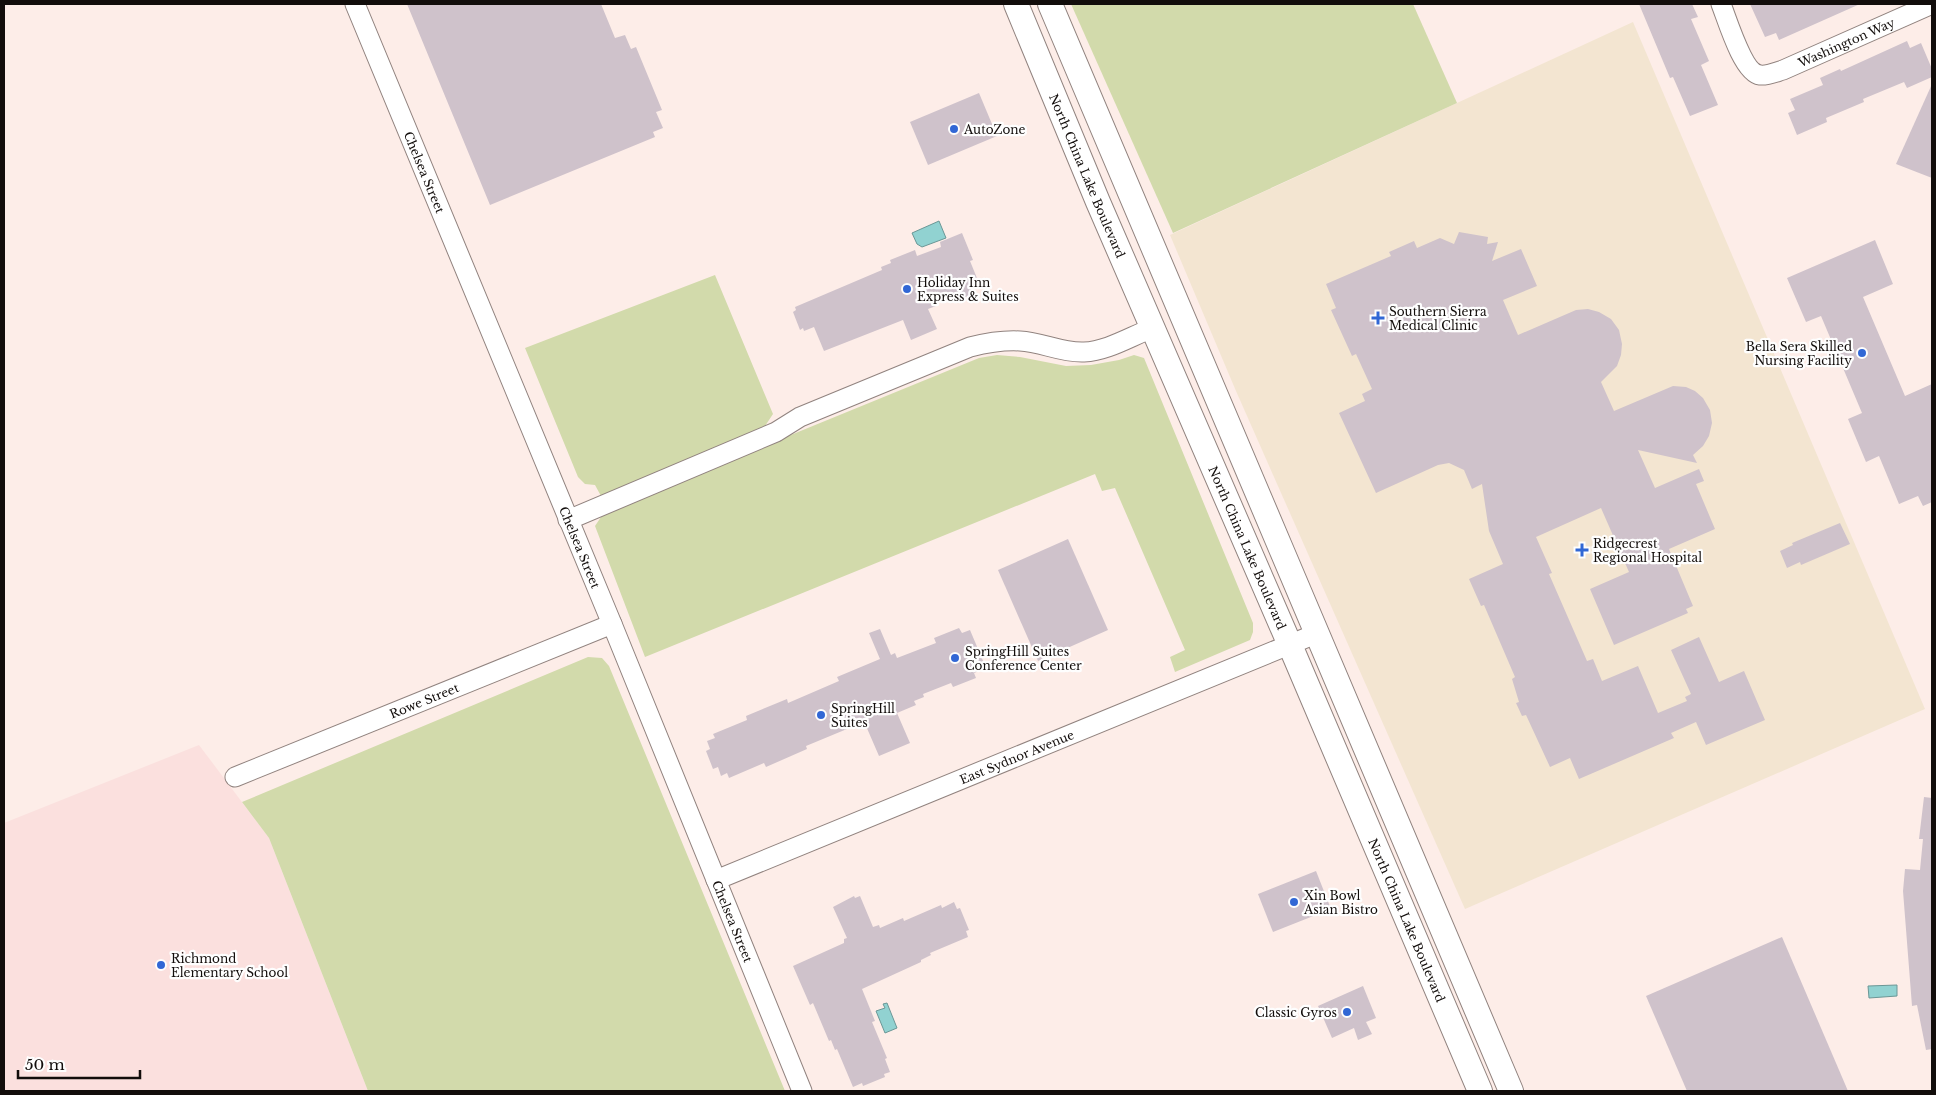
<svg xmlns="http://www.w3.org/2000/svg" width="1936" height="1095" viewBox="0 0 1936 1095" font-family="'Libre Baskerville',serif">
<rect width="100%" height="100%" fill="#fdede8"/>
<path fill="#fbe0de" d="M199,745L269,838L368,1091H4V823Z"/>
<path fill="#f3e5d1" d="M1633,22L1925,709L1465,909L1236,391L1170,235Z"/>
<g fill="#d2daab">
<path d="M1071,4H1413L1457,103L1173,233Z"/>
<path d="M715,275L773,414L759,435L601,496L595,485L585,484L578,477L525,348Z"/>
<path d="M997,355L1020,357L1066,366L1091,365L1119,360L1134,355L1144,358L1253,623V632L1250,640L1175,672L1170,657L1185,650L1115,488L1102,491L1095,474L645,657L595,526L605,511L979,358Z"/>
<path d="M588,657L602,658L609,666L785,1091H368L269,838L242,802Z"/>
</g>
<g fill="#91d2d1" stroke="#6b9796">
<path d="M939,221L946,238L922,247L917,244L912,233Z"/>
<path d="M1897,985V996L1869,998L1868,986Z"/>
<path d="M887,1003L897,1028L885,1033L876,1011L885,1008L883,1004Z"/>
</g>
<g fill="#cfc2cb">
<path d="M407,4H601L615,38L625,35L631,49L636,47L662,110L656,112L663,128L653,132L655,137L490,205Z"/>
<path d="M1639,4H1692L1698,17L1691,19L1709,61L1701,65L1718,105L1690,116L1673,77L1670,78Z"/>
<path d="M1750,4H1860L1779,40L1776,33L1765,37Z"/>
<path d="M1907,41L1910,48L1921,43L1932,69V77L1907,88L1904,82L1863,99L1864,102L1826,118L1827,122L1797,135L1788,113L1795,110L1790,99L1823,85L1820,78L1840,69L1841,71Z"/>
<path d="M1932,84V178L1896,164Z"/>
<path d="M979,93L997,136L928,165L910,122Z"/>
<path d="M1459,232L1488,237L1487,244L1498,242L1492,261L1521,249L1537,286L1503,300L1518,335L1576,310L1588,309L1599,312L1611,319L1619,330L1622,344L1621,355L1617,366L1601,382L1614,411L1673,386L1686,387L1695,391L1703,398L1710,410L1712,423L1709,436L1703,446L1693,455L1697,463L1638,450L1655,488L1699,469L1704,481L1696,484L1715,529L1669,549L1693,606L1686,609L1688,613L1614,645L1590,589L1629,572L1601,508L1536,537L1552,573L1549,574L1587,661L1593,659L1602,681L1638,666L1658,713L1687,701L1685,697L1691,694L1671,650L1699,637L1719,682L1744,671L1765,720L1706,745L1696,722L1671,733L1674,738L1579,779L1570,758L1550,767L1526,715L1522,716L1516,703L1519,702L1512,679L1515,677L1484,605L1481,606L1469,579L1503,564L1489,531L1482,484L1472,489L1464,470L1449,463L1438,465L1376,493L1339,413L1365,401L1362,394L1372,389L1356,354L1352,356L1331,310L1336,308L1326,284L1391,256L1389,252L1414,241L1417,248L1440,238L1454,244Z"/>
<path d="M962,233L973,260L970,261L979,283L973,286L976,293L963,298L961,293L935,304L936,306L928,309L937,329L911,340L903,320L824,351L814,327L804,331L803,328L800,330L793,312L796,310L795,307L882,270L881,267L891,263L890,260L915,250L917,256L941,247L940,242Z"/>
<path d="M1875,240L1893,284L1863,297L1905,396L1932,384V502L1923,506L1918,496L1899,504L1879,456L1866,462L1848,419L1862,413L1821,316L1806,322L1787,278Z"/>
<path d="M1840,523L1850,544L1801,565L1800,562L1787,568L1780,551L1793,545L1792,543Z"/>
<path d="M1068,539L1108,630L1038,661L998,570Z"/>
<path d="M959,628L962,633L970,630L986,668L974,673L976,678L953,687L951,683L923,694L924,697L914,701L916,705L897,713L910,743L879,756L866,726L860,728L859,724L806,746L807,749L766,767L764,763L729,778L727,773L721,776L718,767L713,769L706,751L710,749L707,741L715,738L713,734L747,720L746,716L787,699L788,703L839,681L837,677L880,659L869,633L880,629L891,655L895,653L897,658L936,643L934,638Z"/>
<path d="M1924,797L1932,798V1049L1926,1050L1917,1005L1912,1006L1903,891L1905,869L1920,870L1923,839H1919Z"/>
<path d="M1316,871L1331,909L1273,932L1258,894Z"/>
<path d="M854,896L855,898L860,896L873,927L879,925L880,928L903,918L904,921L941,905L942,908L954,902L957,909L960,908L969,930L966,931L968,937L930,953L931,955L921,960V962L862,989L875,1021L872,1022L887,1058L885,1059L890,1072L884,1074L885,1077L863,1086L862,1083L853,1087L837,1049L835,1050L831,1040L829,1041L813,1003L810,1005L793,966L844,943V939L847,938L833,907Z"/>
<path d="M1782,937L1848,1091H1687L1646,996Z"/>
<path d="M1363,986L1376,1018L1366,1022L1372,1034L1358,1040L1354,1028L1332,1038L1318,1006Z"/>
</g>
<g fill="none" stroke-linecap="round" stroke-linejoin="round">
<defs>
<g id="minor">
<path id="s1" d="M355,4L612,624L802,1091"/>
<path id="s2" d="M1721,4C1727,19 1743,73 1760,75C1767,76 1776,72 1783,70L1932,4"/>
<path d="M568,520L776,432L800,417L970,347C986,343 1003,340 1020,341C1042,342 1061,353 1084,352C1108,351 1131,336 1153,328"/>
<path id="s3" d="M235,777L612,624"/>
<path id="s4" d="M716,880L1318,633"/>
</g>
<g id="major">
<path id="s5" d="M1016,4L1098,202L1290,645L1480,1091"/>
<path d="M1050,4C1205,366 1356,729 1511,1091"/>
</g>
</defs>
<use href="#minor" stroke="#91837f" stroke-width="21"/>
<use href="#major" stroke="#91837f" stroke-width="26"/>
<use href="#minor" stroke="#fff" stroke-width="19"/>
<use href="#major" stroke="#fff" stroke-width="24"/>
</g>
<g fill="#3167d5" stroke="#fefefe" stroke-width="2">
<circle cx="954" cy="129" r="5"/>
<circle cx="907" cy="289" r="5"/>
<path d="M1375.5 310.5h5v5h5v5h-5v5h-5v-5h-5v-5h5z"/>
<circle cx="1862" cy="353" r="5"/>
<path d="M1579.5 542.5h5v5h5v5h-5v5h-5v-5h-5v-5h5z"/>
<circle cx="955" cy="658" r="5"/>
<circle cx="821" cy="715" r="5"/>
<circle cx="1294" cy="902" r="5"/>
<circle cx="161" cy="965" r="5"/>
<circle cx="1347" cy="1012" r="5"/>
</g>
<g text-anchor="middle" dominant-baseline="central" stroke-width="4.5" stroke-linejoin="round" paint-order="stroke">
<g font-size="12" fill="#120d0b" stroke="#fefefe">
<text stroke="none"><textPath href="#s2" startOffset="176">Washington Way</textPath></text>
<text stroke="none"><textPath href="#s1" startOffset="182">Chelsea Street</textPath></text>
<text stroke="none"><textPath href="#s5" startOffset="186">North China Lake Boulevard</textPath></text>
<text stroke="none"><textPath href="#s1" startOffset="588">Chelsea Street</textPath></text>
<text stroke="none"><textPath href="#s5" startOffset="591">North China Lake Boulevard</textPath></text>
<text stroke="none"><textPath href="#s3" startOffset="204">Rowe Street</textPath></text>
<text stroke="none"><textPath href="#s4" startOffset="325">East Sydnor Avenue</textPath></text>
<text stroke="none"><textPath href="#s5" startOffset="996">North China Lake Boulevard</textPath></text>
<text stroke="none"><textPath href="#s1" startOffset="992">Chelsea Street</textPath></text>
</g>
<g font-size="12" fill="#120d0b" stroke="#fefefe" text-anchor="start">
<text x="964" y="129">AutoZone</text>
<text x="917" y="282">Holiday Inn<tspan x="917" dy="14">Express &amp; Suites</tspan></text>
<text x="1389" y="311">Southern Sierra<tspan x="1389" dy="14">Medical Clinic</tspan></text>
<text x="1852" y="346" text-anchor="end">Bella Sera Skilled<tspan x="1852" dy="14">Nursing Facility</tspan></text>
<text x="1593" y="543">Ridgecrest<tspan x="1593" dy="14">Regional Hospital</tspan></text>
<text x="965" y="651">SpringHill Suites<tspan x="965" dy="14">Conference Center</tspan></text>
<text x="831" y="708">SpringHill<tspan x="831" dy="14">Suites</tspan></text>
<text x="1304" y="895">Xin Bowl<tspan x="1304" dy="14">Asian Bistro</tspan></text>
<text x="171" y="958">Richmond<tspan x="171" dy="14">Elementary School</tspan></text>
<text x="1337" y="1012" text-anchor="end">Classic Gyros</text>
</g>
</g>
<rect width="1936" height="1095" fill="none" stroke="#120d0b" stroke-width="10"/>
<path d="M18 1070v8h122v-8" fill="none" stroke="#120d0b" stroke-width="2.5"/>
<text x="25" y="1070" font-size="15" fill="#120d0b" stroke="#fefefe" stroke-width="4" paint-order="stroke">50 m</text>
</svg>
